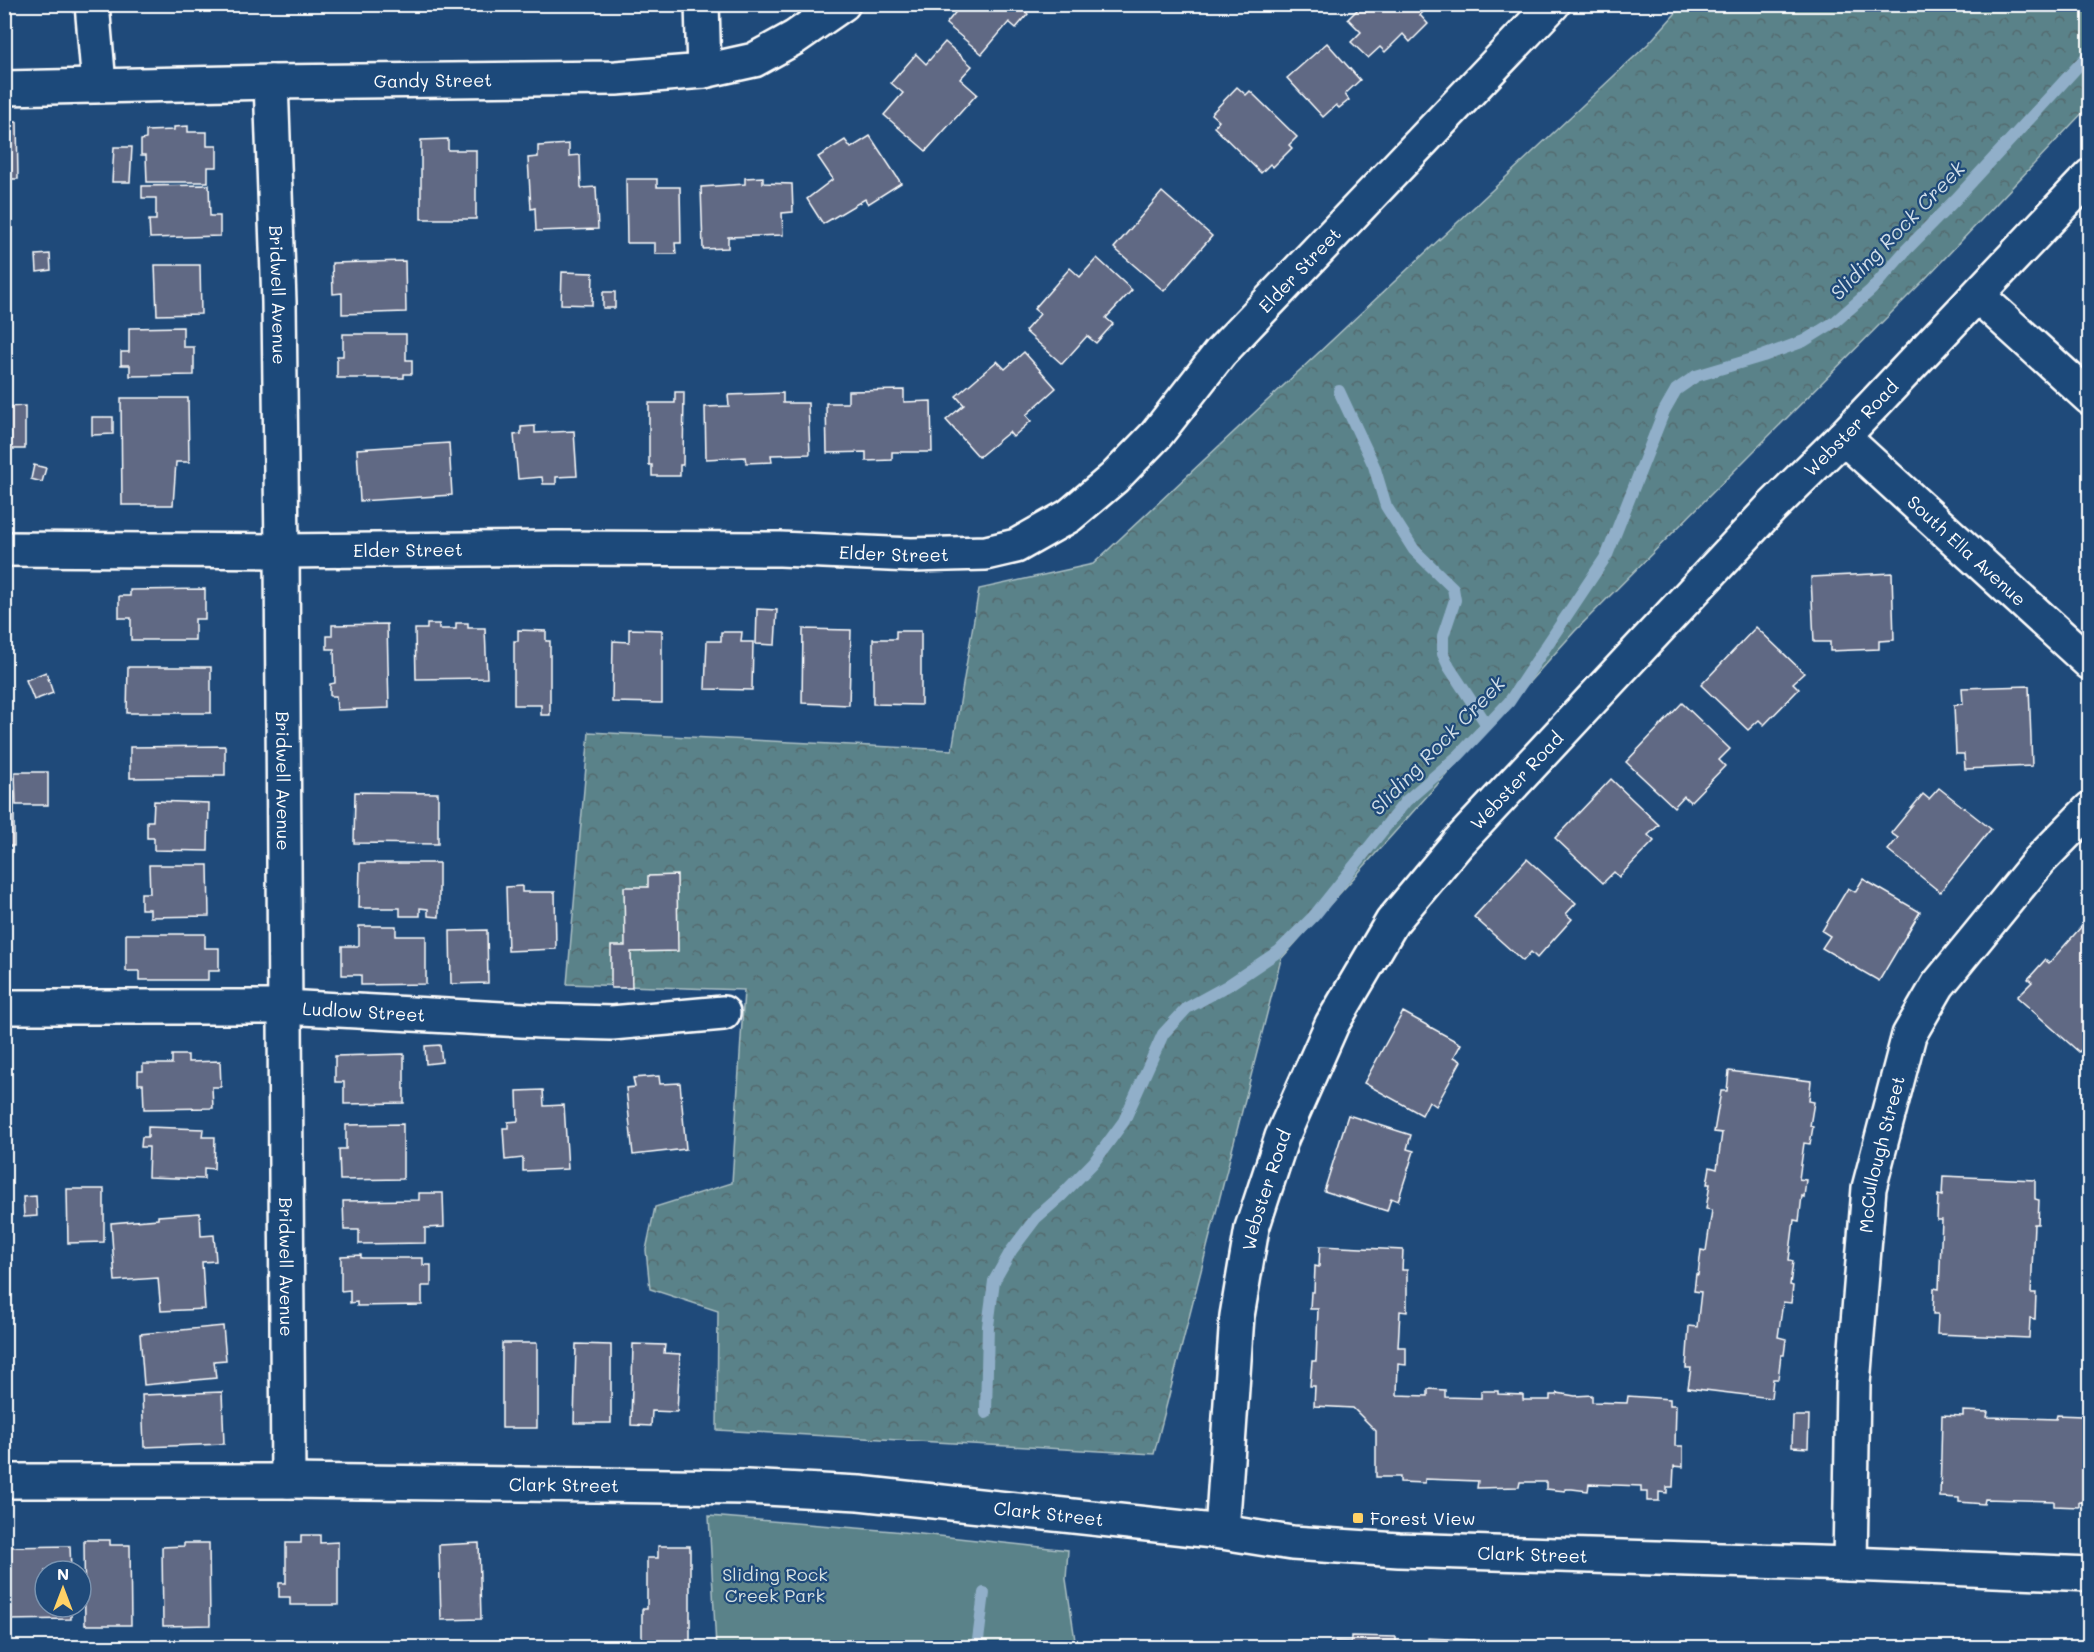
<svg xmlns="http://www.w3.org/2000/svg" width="2094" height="1652" viewBox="0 0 2094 1652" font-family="Mali,sans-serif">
<defs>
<pattern id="forest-crowns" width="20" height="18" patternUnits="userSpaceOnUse" patternTransform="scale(1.5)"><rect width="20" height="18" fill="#5a8289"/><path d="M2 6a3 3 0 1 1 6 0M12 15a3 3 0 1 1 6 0" fill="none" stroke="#546a6e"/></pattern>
</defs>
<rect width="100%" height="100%" fill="#1f4a7a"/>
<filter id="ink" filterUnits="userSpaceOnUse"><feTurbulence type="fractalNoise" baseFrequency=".0167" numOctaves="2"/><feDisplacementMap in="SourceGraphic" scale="12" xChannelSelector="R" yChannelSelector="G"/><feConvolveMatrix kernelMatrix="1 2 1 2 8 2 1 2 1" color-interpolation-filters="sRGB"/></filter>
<g filter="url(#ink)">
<path fill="url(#forest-crowns)" stroke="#acc0c4" stroke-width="1.5" d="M1683,5H2089V106L1925,279L1575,631L1281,959L1154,1454L717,1430L718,1311L650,1289L646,1250L655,1207L732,1183L744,990L567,984L589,732L952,750L979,589L1093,564L1648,44Z"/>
<path fill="#5a8289" stroke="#acc0c4" stroke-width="1.5" d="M709,1516L893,1531L1068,1550L1066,1579L1076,1647H716Z"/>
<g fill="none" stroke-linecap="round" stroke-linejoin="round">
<g stroke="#91afc9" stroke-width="12">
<path d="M1339,391L1374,466L1386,506L1414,550L1453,588L1455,600L1443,636V654L1449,667L1487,725"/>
<path d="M986,1413L988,1326L994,1281L1011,1251L1036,1218L1061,1196L1094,1162L1124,1121L1163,1034L1187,1008L1227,986L1279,951L1314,916L1406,801L1459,755L1509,702L1607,555L1664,411L1676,390L1696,376L1763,356L1804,341L1836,321L1871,290L1906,250L1956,199L2090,53"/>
<path d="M977,1648L984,1593"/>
</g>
</g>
<g fill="#616984" stroke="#fff" stroke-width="1.5">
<path d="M953,4H1016L1028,14L1016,28L1009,22L982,54L946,24L958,9Z"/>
<path d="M1363,4H1431L1420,15L1428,24L1410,42L1403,34L1385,52L1380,47L1368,58L1351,42L1361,32L1348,19Z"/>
<path d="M945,42L972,66L960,79L977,94L926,151L884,115L903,93L891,83L916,54L926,64Z"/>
<path d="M1327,43L1360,80L1345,94L1349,100L1339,108L1336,105L1323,117L1287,78Z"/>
<path d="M1237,87L1246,95L1250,91L1297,137L1289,145L1292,148L1273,167L1270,164L1261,173L1214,127L1219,121L1211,114Z"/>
<path d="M4,122H17L18,179H4Z"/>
<path d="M188,126V132H207V146H217V167H208V182H147L146,155H141V140L146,139V131L174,130V127Z"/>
<path d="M870,136L901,183L868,204L865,199L823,224L807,199L833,179L818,157L845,140L851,148Z"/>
<path d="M448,139V150H476V219H421V140Z"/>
<path d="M569,144V156L580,155L581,188L596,187L598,229L536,231L535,208L531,209L528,158L538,157V146Z"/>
<path d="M114,147H132L130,182H112Z"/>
<path d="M763,177V183L792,184L793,212L782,213L783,235L728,237V248L703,249L701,187L745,184V178Z"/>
<path d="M626,179H657V187H680L681,243H675L676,254H655V243H627Z"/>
<path d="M209,185L210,216H220V236L150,238L149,220H156V198H142V186Z"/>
<path d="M1162,192L1212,236L1164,291L1114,248Z"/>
<path d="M50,254L51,270L37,272L36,255Z"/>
<path d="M1097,258L1132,290L1106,318L1113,324L1096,343L1087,336L1062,364L1025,331L1040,314L1034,309L1070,268L1080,277Z"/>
<path d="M405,261L406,312L342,314V293L333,294L332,263Z"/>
<path d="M155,265H200L201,314L157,315Z"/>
<path d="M562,272L593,273L592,305L561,304Z"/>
<rect x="603" y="292" width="12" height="16"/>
<path d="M183,327V347H194V375L130,376V365H121V352H129V328Z"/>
<path d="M343,334H406V360H412V374H404V378H337V356H343Z"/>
<path d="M1024,352L1056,388L1026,415L1031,421L1013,437L1009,432L979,457L946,420L964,405L956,396L997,361L1005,369Z"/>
<path d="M904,390V402L931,401L932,452H892V460L866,461V452L827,453L826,403H848V391Z"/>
<path d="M675,392H684L683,465H680V476H652V465H649V403H675Z"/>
<path d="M783,393V403H808L810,454L771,455L772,462L746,463L745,457L706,459L705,407L729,406L728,395Z"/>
<path d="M121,398H188L189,462H176L173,505H122Z"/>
<path d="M25,406V449H4V407Z"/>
<path d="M92,417H113V434L92,435Z"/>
<path d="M535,426V433L574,431L577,476L556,477V484H543L542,477L518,479L514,435L521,434V427Z"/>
<path d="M449,443L452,495L360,501L357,449Z"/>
<path d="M34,465L46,468L42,482L31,479Z"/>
<path d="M1892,573L1894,640L1879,641V649L1830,651V642H1814L1811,577Z"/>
<path d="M205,589V619H195V640H131V618H119V596H130V590Z"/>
<path d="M757,609L777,610L775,645L756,644Z"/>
<path d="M456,623H468V628H485L487,678L416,679L415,629H427V624H439V629H456Z"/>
<path d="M387,624L389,708L337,710L336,696H330V684L335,683L334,649H327V636H332V625Z"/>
<path d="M1756,627L1804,673L1793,683L1799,689L1764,725L1759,720L1748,730L1701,685Z"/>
<path d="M629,629L662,630V703L612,702L613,641L629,642Z"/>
<path d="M803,629L851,630L849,705L802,703Z"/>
<path d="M518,630L546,631V641H550V715H541V705H514V641H518Z"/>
<path d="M896,631H921V705L873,704V639H896Z"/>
<path d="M721,632H742L741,642H753L752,690L705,689L707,641H721Z"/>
<path d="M128,667H211V713H127Z"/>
<path d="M46,672L53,693L34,700L26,680Z"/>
<path d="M2029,686L2032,766L1965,769L1964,754H1956L1954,705L1963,704L1962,688Z"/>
<path d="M1682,703L1730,749L1719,760L1725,766L1690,802L1684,796L1674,807L1626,762Z"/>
<path d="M225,746V775H214V777L130,778V747Z"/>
<path d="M15,772H48V805H16Z"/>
<path d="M1611,779L1659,825L1648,835L1654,841L1619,877L1614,872L1603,883L1555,838Z"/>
<path d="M1939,788L1991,829L1940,892L1888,850L1898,838L1891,833L1923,794L1929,799Z"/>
<rect x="4" y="791" width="10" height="55"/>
<path d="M355,792L438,793V844L354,843Z"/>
<path d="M154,801L209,803L208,851L154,850V838H147V821H153Z"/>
<path d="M1527,859L1576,903L1566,914L1572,919L1537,958L1531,952L1523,961L1474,917Z"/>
<path d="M360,863H439V917L428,916V909L420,908V916H400V908H359Z"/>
<path d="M149,865H208L209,916L150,917V909H141V893H150Z"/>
<path d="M677,875L678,951L631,952L632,988H611V946H625L624,887H648V876Z"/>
<path d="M1863,879L1920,912L1879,981L1822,948L1830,936L1822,931L1848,888L1855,892Z"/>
<path d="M522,886V892H555L556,949L508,951L506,887Z"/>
<path d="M2090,917V1040L2079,1052L2017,997L2032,982L2028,979L2045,960L2049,963Z"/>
<path d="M359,926H396V936H426V984L361,985V975H342V946H359Z"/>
<path d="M487,930L488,983L451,984L450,931Z"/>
<path d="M126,934H205V948H219V971H208V980H139V971H126Z"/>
<path d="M1403,1012L1461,1044L1454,1057L1461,1061L1436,1106L1429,1101L1422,1115L1364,1083Z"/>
<path d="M440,1045L442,1062L426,1064L425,1046Z"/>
<path d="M404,1054V1103L344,1104V1082H335V1056Z"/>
<path d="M172,1055H188V1062L220,1061L221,1087H212L213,1108L144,1109L143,1084H138V1071H143V1064H172Z"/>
<path d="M1729,1071L1811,1081L1809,1101L1814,1102L1810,1126L1813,1127L1810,1144L1804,1143L1799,1179L1806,1180L1804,1197L1802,1196L1799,1221L1794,1220L1789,1260L1793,1261L1790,1285L1793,1286L1791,1303L1783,1302L1778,1337L1786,1339L1784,1355H1781L1778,1379H1773L1771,1398L1688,1388L1691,1368H1686L1689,1326L1697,1327L1701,1292L1694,1291L1696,1274L1698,1275L1701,1250L1706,1251L1712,1210L1706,1209L1710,1184H1707L1710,1167L1717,1169L1722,1133L1714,1132L1721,1091H1727Z"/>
<path d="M659,1076L660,1084L680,1083L686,1149L633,1155L626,1088L635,1087L633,1078Z"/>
<path d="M543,1090L544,1106L564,1105L568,1169L523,1171V1158L505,1160L503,1128H508V1122L518,1121L517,1091Z"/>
<path d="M1348,1115L1411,1135L1407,1149L1414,1151L1398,1201L1391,1198L1387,1211L1324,1191Z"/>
<path d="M403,1124V1179L340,1180L339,1149H346V1125Z"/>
<path d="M148,1127L203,1129L202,1137H215L214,1169L204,1168V1179L148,1177L149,1147H141L142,1137H148Z"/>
<path d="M1943,1176L2035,1180V1199L2039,1200L2038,1224H2034L2031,1293H2036L2035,1319L2030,1318L2029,1338L1937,1334L1938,1314H1933L1934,1288L1939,1289L1942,1220H1937L1938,1195L1942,1196Z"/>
<path d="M67,1189H104V1242L68,1243Z"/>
<path d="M419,1193H443L444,1227L425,1228V1243L359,1244V1230H344L343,1201L419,1200Z"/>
<path d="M36,1196L37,1216L24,1217L23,1197Z"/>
<path d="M200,1213L201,1236L214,1235L216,1261L202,1262L205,1309L161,1311L158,1278L115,1281L111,1223L158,1219V1216Z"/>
<path d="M1320,1246L1403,1250L1402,1270H1407V1312L1400,1311L1398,1347H1406V1365L1398,1364L1397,1395L1428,1396V1389L1445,1390V1397L1481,1398V1391H1498V1394L1523,1395V1400H1550V1395H1557V1393L1575,1396L1592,1395V1402L1627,1403L1628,1396L1670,1399V1405H1676L1675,1446H1683V1467L1674,1466L1673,1487H1667V1493L1659,1492V1501H1647V1492H1641V1486L1589,1484L1588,1491L1572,1489H1565V1491L1546,1489V1482H1520L1519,1487L1477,1488L1478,1481L1425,1479V1483L1400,1482V1477H1376V1431L1353,1408L1314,1406L1315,1386H1310L1312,1361H1316L1318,1309H1310L1311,1292H1314L1315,1266L1319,1267Z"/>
<path d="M361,1255V1258H423V1265H431V1286H422V1305L357,1306V1302L350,1303V1290L341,1291V1256Z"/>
<path d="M223,1326L226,1360L214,1361L216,1378L144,1385L140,1334Z"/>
<rect x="502" y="1343" width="35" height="85"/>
<path d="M576,1344L611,1345V1423H574Z"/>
<path d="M633,1344L665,1345L664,1353L680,1354L677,1412L652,1411L651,1426L631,1425Z"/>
<path d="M222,1392L224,1444L144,1447L142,1395Z"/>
<path d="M1963,1411L1988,1412L1987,1417L2056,1419L2057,1415L2082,1416V1420L2090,1421V1503L2079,1502V1507L2054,1506V1501L1985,1499L1984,1504L1959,1502V1498L1940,1497L1942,1415L1963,1416Z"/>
<path d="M1793,1416H1809L1808,1448L1792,1447Z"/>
<path d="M301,1535H320V1543L338,1542V1605H290V1597H279V1583H286V1543H301Z"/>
<path d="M84,1540H110V1545H130L131,1625H85Z"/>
<path d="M184,1543H209L210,1625L163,1626L162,1547L184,1546Z"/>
<path d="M479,1543L481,1619L441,1620L439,1545Z"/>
<path d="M70,1546L71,1571H45V1607H71V1619L8,1620L7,1547Z"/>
<path d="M658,1546H690V1648H642V1609H647V1558H658Z"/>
<path d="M1351,1636L1396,1637V1642H1406V1646L1428,1644V1638L1474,1640L1473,1646L1492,1648H1330L1331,1641L1351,1642Z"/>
<path d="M1611,1644L1698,1648H1611Z"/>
</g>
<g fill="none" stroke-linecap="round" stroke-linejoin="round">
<defs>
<g id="minor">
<path d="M92,4L99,85"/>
<path d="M702,4L704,71"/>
<path id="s1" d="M271,82L279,302L282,551L288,1481"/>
<path id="s2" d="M4,88L271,82L616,78L704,71L754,60L794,38L843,4"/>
<path d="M1978,296L2090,398"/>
<path id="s3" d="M1843,437L2090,663"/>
<path id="s4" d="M4,549L282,551L557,548L780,549L911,555L986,553L1016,546L1069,516L1114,478L1156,435L1220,353L1553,4"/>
<path id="s5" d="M4,1007H284L540,1021L612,1023L723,1013"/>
<path id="s6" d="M4,1481H288L746,1487L859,1493L1222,1532L1292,1543L1399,1550L1850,1564L2090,1574"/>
<path id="s7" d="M1222,1532L1237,1316L1252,1228L1282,1137L1332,1024L1392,922L1458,843L1770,509L1843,437L2090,176"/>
<path id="s8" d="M1850,1564L1853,1384L1869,1188L1909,1035L1938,985L2040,860L2090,809"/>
</g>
</defs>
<use href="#minor" stroke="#fff" stroke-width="38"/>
<use href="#minor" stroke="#1f4a7a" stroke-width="33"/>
</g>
</g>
<rect fill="#ffd166" stroke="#1f4a7a" stroke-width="2" x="1352" y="1512" width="12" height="12" rx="3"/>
<g text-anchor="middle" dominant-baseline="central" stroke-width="4.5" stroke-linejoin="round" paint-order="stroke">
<g font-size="18" fill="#fff" stroke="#1f4a7a">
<text stroke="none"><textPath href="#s2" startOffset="429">Gandy Street</textPath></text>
<text stroke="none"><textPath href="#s4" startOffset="1412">Elder Street</textPath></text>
<text stroke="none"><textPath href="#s1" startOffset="213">Bridwell Avenue</textPath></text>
<text stroke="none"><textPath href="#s7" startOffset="1318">Webster Road</textPath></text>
<text stroke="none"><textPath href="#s4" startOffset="404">Elder Street</textPath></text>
<text stroke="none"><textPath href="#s3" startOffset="168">South Ella Avenue</textPath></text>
<text stroke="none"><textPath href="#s4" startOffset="890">Elder Street</textPath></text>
<text stroke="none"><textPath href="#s1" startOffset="699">Bridwell Avenue</textPath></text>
<text stroke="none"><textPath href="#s7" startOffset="832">Webster Road</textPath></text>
<text stroke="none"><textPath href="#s5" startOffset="360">Ludlow Street</textPath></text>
<text stroke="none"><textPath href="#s8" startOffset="412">McCullough Street</textPath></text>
<text stroke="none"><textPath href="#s7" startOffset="346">Webster Road</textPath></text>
<text stroke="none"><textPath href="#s1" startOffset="1185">Bridwell Avenue</textPath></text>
<text stroke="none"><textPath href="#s6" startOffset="560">Clark Street</textPath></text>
<text stroke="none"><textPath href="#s6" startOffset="1046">Clark Street</textPath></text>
<text stroke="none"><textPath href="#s6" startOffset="1532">Clark Street</textPath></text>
</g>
<g font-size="18" fill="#fff" stroke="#1f4a7a" text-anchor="start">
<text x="1370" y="1518">Forest View</text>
</g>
<g font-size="18" fill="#d6e0e2" stroke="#1f4a7a">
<text x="775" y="1574">Sliding Rock<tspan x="775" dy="21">Creek Park</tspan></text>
</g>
<g font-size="20" font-style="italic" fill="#d1dee8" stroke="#1f4a7a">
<text transform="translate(1897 230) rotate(-46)">Sliding Rock Creek</text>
<text transform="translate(1437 745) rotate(-46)">Sliding Rock Creek</text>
</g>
</g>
<rect width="2094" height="1652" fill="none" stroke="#1f4a7a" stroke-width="24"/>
<rect x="12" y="12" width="2070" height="1628" fill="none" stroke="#fff" stroke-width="2" filter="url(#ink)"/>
<g transform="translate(63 1589)"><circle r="28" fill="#1f4a7a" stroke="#7992af" stroke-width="1.5"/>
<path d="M0-4.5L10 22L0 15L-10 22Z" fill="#ffd166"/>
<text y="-9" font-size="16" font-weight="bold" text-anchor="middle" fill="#ffffff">N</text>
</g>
</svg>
